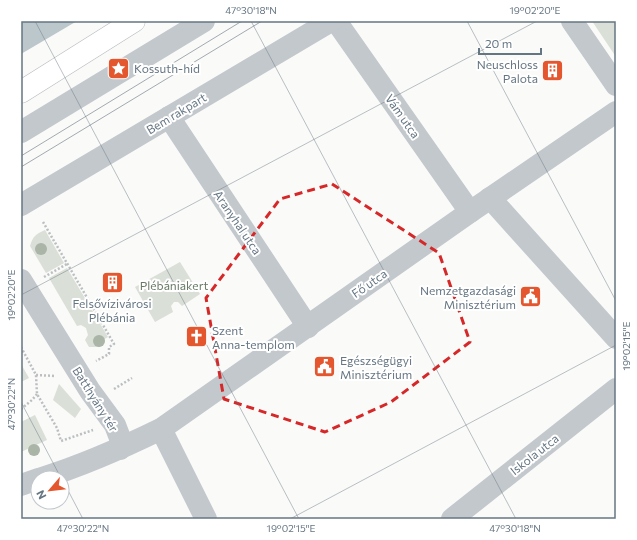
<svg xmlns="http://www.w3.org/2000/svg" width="637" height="540" viewBox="0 0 637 540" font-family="Commissioner,sans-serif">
<rect width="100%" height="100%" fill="#fafaf8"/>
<g fill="#dadfd7">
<path d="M592,21H616V57Z"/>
<path d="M45,230L64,263L46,273L30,246C33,236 36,234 45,230Z"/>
<path d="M180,262L200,294L182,306L178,302H174L171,306L173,312L155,322L135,287Z"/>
<path d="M67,268L108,337L103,340L100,347H89L85,340L88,335L86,328L81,325L77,326L49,278Z"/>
<path d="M21,364L29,378L21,382Z"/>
<path d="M59,384L81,409L75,418L53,400Z"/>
<path d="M35,415L47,440L21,452V422Z"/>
</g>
<path fill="#bbc7cb" d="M21,21H77L21,54Z"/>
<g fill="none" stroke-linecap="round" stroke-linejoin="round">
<defs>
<path id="major" d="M21,92L134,21"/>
</defs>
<use href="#major" stroke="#b5babe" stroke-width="23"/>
<g stroke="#bbbfc2" stroke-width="2.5" stroke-dasharray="2 2" stroke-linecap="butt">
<path d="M43,222L114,344L109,347V354L96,361"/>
<path d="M44,277L67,264"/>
<path d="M21,347L36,375L37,394L57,428L61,441L93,430"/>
<path d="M36,375L56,376"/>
<path d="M114,389L132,378"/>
<path d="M21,409L32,400L37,394"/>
</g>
<g stroke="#c3c8cc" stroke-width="22">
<path d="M336,21L470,212"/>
<path d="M572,21L616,85"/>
<path d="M169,117L308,327"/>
<path d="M21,132L204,21"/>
<path d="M490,198L616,338"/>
<path d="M21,205L331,21"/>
<path d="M21,280L90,391L115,425L120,438V449"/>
<path d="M161,429L206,519"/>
<path d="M42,478C84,465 122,448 161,429L470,212L616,112"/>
<path d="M21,485L38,479"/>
<path d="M452,519L616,389"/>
</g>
<use href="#major" stroke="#fff" stroke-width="22"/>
<g stroke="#a2aab0" stroke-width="1">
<path d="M21,156L242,21"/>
<path d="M21,167L262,21"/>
</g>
</g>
<g fill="#aab4a7">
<circle cx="41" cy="249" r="6"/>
<circle cx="99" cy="341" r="6"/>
<circle cx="34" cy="450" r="6"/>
</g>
<path fill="none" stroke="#d62828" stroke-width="3" stroke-dasharray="8 5" stroke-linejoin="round" d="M332,184L439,253L470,342L391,402L325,432L224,399L206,298L280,199Z"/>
<path fill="none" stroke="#657683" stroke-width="1" stroke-opacity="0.45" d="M35,21L299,519M251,21L516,519M467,21L616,301M21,295L537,21M21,402L61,478M62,479L83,519M290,519L616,345"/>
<defs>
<symbol id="sight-square" viewBox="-11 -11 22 22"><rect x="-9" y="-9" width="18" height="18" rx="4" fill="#e4572e" stroke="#fff"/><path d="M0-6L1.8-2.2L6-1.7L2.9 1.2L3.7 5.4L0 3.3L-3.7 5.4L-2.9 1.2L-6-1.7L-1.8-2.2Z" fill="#fff"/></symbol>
<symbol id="building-square" viewBox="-11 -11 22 22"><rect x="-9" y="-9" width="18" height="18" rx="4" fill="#e4572e" stroke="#fff"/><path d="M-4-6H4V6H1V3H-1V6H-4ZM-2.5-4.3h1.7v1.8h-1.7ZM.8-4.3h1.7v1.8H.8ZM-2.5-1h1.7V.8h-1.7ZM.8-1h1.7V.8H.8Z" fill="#fff"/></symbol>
<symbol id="civic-square" viewBox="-11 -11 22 22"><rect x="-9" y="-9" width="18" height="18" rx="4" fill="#e4572e" stroke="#fff"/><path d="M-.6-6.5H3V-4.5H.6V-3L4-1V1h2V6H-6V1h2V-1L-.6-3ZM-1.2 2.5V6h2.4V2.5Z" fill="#fff"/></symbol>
<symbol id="church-square" viewBox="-11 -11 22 22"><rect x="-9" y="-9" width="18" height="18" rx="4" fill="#e4572e" stroke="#fff"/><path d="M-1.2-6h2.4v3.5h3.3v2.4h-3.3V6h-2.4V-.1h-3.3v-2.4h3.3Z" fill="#fff"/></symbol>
</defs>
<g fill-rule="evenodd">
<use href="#sight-square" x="106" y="56" width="25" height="25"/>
<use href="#building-square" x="540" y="58" width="25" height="25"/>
<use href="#building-square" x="100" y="270" width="25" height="25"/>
<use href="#civic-square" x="518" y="284" width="25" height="25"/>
<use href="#church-square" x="184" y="324" width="25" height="25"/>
<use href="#civic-square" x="312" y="354" width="25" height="25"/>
</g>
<g text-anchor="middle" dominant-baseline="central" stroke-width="4" stroke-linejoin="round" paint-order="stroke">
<g font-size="12" fill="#657683" stroke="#fff" text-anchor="start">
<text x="538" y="64" text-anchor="end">Neuschloss<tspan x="538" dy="14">Palota</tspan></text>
<text x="134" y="68">Kossuth-híd</text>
<text x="516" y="290" text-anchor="end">Nemzetgazdasági<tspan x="516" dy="14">Minisztérium</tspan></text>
<text x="112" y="303" text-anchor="middle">Felsővízivárosi<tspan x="112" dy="14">Plébánia</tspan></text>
<text x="212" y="330">Szent<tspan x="212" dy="14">Anna-templom</tspan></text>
<text x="340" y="360">Egészségügyi<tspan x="340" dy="14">Minisztérium</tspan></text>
</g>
<g font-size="12" fill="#657683" stroke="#fff">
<text transform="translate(176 113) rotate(-31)">Bem rakpart</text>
<text transform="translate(403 116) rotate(55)">Vám utca</text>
<text transform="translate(238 222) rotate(56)">Aranyhal utca</text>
<text transform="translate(369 283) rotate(-35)">Fő utca</text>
<text transform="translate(96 399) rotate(58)">Batthyány tér</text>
<text transform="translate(534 454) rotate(-38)">Iskola utca</text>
</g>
<g font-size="12" fill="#687a64" stroke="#fff">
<text x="174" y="285">Plébániakert</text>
</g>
</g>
<rect width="637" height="540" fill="none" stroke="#ffffff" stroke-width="44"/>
<g transform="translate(50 490) rotate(242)"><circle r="19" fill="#ffffff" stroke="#c1c8cd"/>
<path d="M0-3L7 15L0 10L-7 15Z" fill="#e4572e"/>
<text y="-6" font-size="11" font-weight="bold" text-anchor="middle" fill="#657683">N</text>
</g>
<path d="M479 48v6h62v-6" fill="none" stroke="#657683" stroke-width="2"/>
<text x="485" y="48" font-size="12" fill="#657683" stroke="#ffffff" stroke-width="3" paint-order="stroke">20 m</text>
<rect x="22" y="22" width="593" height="496" fill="none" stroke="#657683" stroke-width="1.5"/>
<g font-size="10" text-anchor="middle" fill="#657683">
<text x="251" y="14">47°30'18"N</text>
<text x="535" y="14">19°02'20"E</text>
<text transform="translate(11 295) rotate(-90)" y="4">19°02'20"E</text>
<text transform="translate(626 346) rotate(-90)" y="4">19°02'15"E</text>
<text transform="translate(11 404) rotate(-90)" y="4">47°30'22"N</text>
<text x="83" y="532">47°30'22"N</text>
<text x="291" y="532">19°02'15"E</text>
<text x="515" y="532">47°30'18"N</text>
</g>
</svg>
